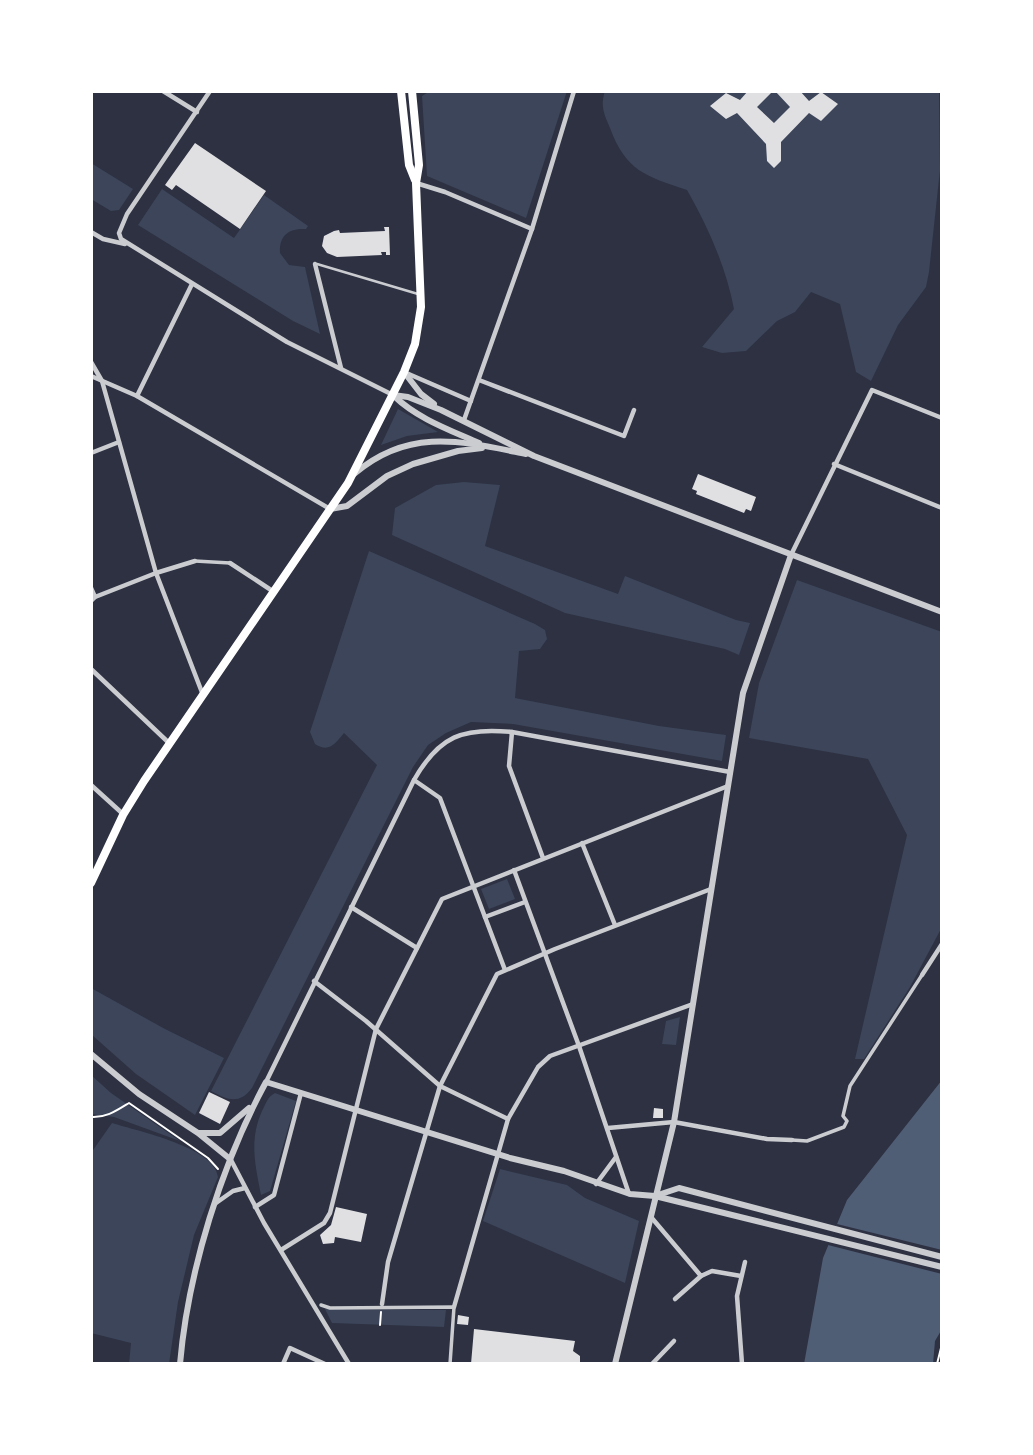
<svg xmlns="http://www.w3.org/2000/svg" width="1033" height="1455" viewBox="0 0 1033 1455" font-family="'Titillium Web',sans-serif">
<rect width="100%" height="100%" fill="#2d3142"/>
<g fill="#3c4559">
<path d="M430,91H567L526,218L427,176L422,96Z"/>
<path d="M605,91H939L940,170L929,272L926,287L898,325L871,381L856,372L840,304L811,292L795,312L777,321L746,351L722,353L702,347L734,309C726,267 708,227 687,190C645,176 626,171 610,128C604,114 600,106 605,91Z"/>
<path d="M91,163L133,189L119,210L111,211L91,199Z"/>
<path d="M162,189L234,238L264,195L308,226L306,229C289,228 279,235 280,253L289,265L305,267L320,334L293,321L138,225Z"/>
<path d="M398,409L438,432L407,436L381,445Z"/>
<path d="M464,482L500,485L485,546L618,594L625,576L736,620L750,623L739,655L725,649L565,613L392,535L395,508L436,485Z"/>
<path d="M369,551L535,624L545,630L547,639L540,649L519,651L515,698L659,726L726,735L722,761L513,724L471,722L446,733L428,745L413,767L252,1088C239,1105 228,1100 211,1091L377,765L344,733C335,744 329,753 315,744L310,732Z"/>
<path d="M797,580L942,632V927L910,987L864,1059H855L907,835L868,759L749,738L759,683Z"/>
<path d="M507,879L515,899L489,909L481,889Z"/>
<path d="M91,988L165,1029L224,1058L195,1115L136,1074L92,1035Z"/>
<path d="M680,1017L676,1045L662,1044L666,1021Z"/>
<path d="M91,1075L111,1093L180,1141L114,1117L91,1114Z"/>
<path d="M275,1093L296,1101L270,1191L261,1195C255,1164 249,1140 262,1111C266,1104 267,1097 275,1093Z"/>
<path d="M112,1123C137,1131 215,1147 218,1177L194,1235L178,1302L169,1364H129L131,1343L91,1333V1153Z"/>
<path d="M500,1169L567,1185L585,1198L639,1221L625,1283L483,1221Z"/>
<path d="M325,1309L446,1310L444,1327L332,1323Z"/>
</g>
<path fill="#4f5d75" d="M942,1080V1329L935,1341L933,1364H804L823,1258L847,1200Z"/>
<path fill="#2d3142" d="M837,1224L942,1250V1274L828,1245Z"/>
<g fill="#e0e0e3">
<path d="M748,91H773L757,107L774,123L790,107L775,91H800L809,101L821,92L838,104L821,121L809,113L781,142V161L774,168L767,161L766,144L737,113L726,119L710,106L726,93L740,100Z"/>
<path d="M195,143L266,191L240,229L176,185L172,190L165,185Z"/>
<path d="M384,227H389L390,255H386V252H381L382,255L337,257L327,253L322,246L324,236L334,231L339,230L340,233L385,231Z"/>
<path d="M698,474L756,497L751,511L746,509L744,513L696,494L697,491L692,489Z"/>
<path d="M209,1092L230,1102L220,1124L199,1113Z"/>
<path d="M654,1108L663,1109V1118H653Z"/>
<path d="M336,1207L367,1214L361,1242L335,1237L334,1243L323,1244L320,1235L331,1225Z"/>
<path d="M458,1315L469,1317L468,1325L457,1324Z"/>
<path d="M474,1329L575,1341L573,1351L580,1356V1362L578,1364H471Z"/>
</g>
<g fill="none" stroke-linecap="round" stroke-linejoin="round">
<g stroke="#fff" stroke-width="2">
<path d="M91,1117C106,1118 116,1111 129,1103L208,1158L218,1169"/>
<path d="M380,1325L381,1312"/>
<path d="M937,1364L942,1344"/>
</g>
<path stroke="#caccd0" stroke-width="2.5" d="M317,264L418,294"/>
<g stroke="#caccd0" stroke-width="3.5">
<path d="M195,561L230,563"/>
<path d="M792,1140L807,1141L844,1127L847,1121L843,1116L850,1086L922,975"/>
<path d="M321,1305L330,1308L454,1307L450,1364"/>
</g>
<g stroke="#caccd0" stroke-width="4.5">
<path d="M163,91L197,112"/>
<path d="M210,91L127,214L119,233L121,239L287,342L393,395"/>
<path d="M416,183L445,192L532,229"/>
<path d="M91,232L103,239L125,244"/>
<path d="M315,264L341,368"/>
<path d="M91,362L102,381L156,573L203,695"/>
<path d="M404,372L471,401"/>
<path d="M91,376L137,396L330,509"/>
<path d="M479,380L624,436L634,410"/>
<path d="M137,396L192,284"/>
<path d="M464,420L532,229L574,91"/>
<path d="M91,453L119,442"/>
<path d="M834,464L942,508"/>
<path d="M791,555L872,390L942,418"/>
<path d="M230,563L274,592"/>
<path d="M91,588L95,597"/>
<path d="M91,601L95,597L156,573L195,561"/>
<path d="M91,669L169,743"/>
<path d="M512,732L509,766L543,858"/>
<path d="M414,780L440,798L505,970"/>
<path d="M91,785L123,814"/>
<path d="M582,843L615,925"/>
<path d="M514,870L579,1046L629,1194"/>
<path d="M351,907L417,948"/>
<path d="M485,917L525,902"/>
<path d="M922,975L942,944"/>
<path d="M314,981L366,1021L440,1086L508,1119"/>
<path d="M266,1082L414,780C439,736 463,727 512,732L730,772"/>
<path d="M608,1128L674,1122L767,1139L792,1140"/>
<path d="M231,1160L264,1223L349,1364"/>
<path d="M596,1184L616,1157"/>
<path d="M216,1203L233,1191L245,1188"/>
<path d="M255,1207L274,1195L301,1093"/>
<path d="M651,1217L701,1276L712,1271L741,1276"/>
<path d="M281,1250L324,1223L330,1213L376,1029L442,899L728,786"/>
<path d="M675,1299L701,1276"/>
<path d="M382,1304L388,1262L440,1086L497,974L555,949L711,889"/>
<path d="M454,1307L508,1119L538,1067L550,1056L693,1004"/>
<path d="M283,1364L290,1348L325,1364"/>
<path d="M652,1364L674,1341"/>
<path d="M742,1364L737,1296L745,1262"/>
</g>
<g stroke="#caccd0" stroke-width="6">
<path d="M404,372L421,394L434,404"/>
<path d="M393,395L408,397L441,410L534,456L942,612"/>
<path d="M394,396C418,419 450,430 479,443"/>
<path d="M354,474C409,427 461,441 526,454"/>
<path d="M330,509L347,506L387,476L413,464L458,451L482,448"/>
<path d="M91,1054L139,1094L198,1133L230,1159"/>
<path d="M199,1133H220L249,1108"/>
<path d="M655,1196L679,1188L942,1257"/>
<path d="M180,1364C188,1271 222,1163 266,1082L510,1158L564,1171L630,1194L655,1196L942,1267"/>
<path d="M615,1364L674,1122L743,693L791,555"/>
</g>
<g stroke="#fff" stroke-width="8">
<path d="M401,91L409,165L415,180"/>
<path d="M91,883L123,815L144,781L348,483L404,372L415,344L421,307L416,183L419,165L412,91"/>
</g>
</g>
<rect width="1033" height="1455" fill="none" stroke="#ffffff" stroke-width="186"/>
</svg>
